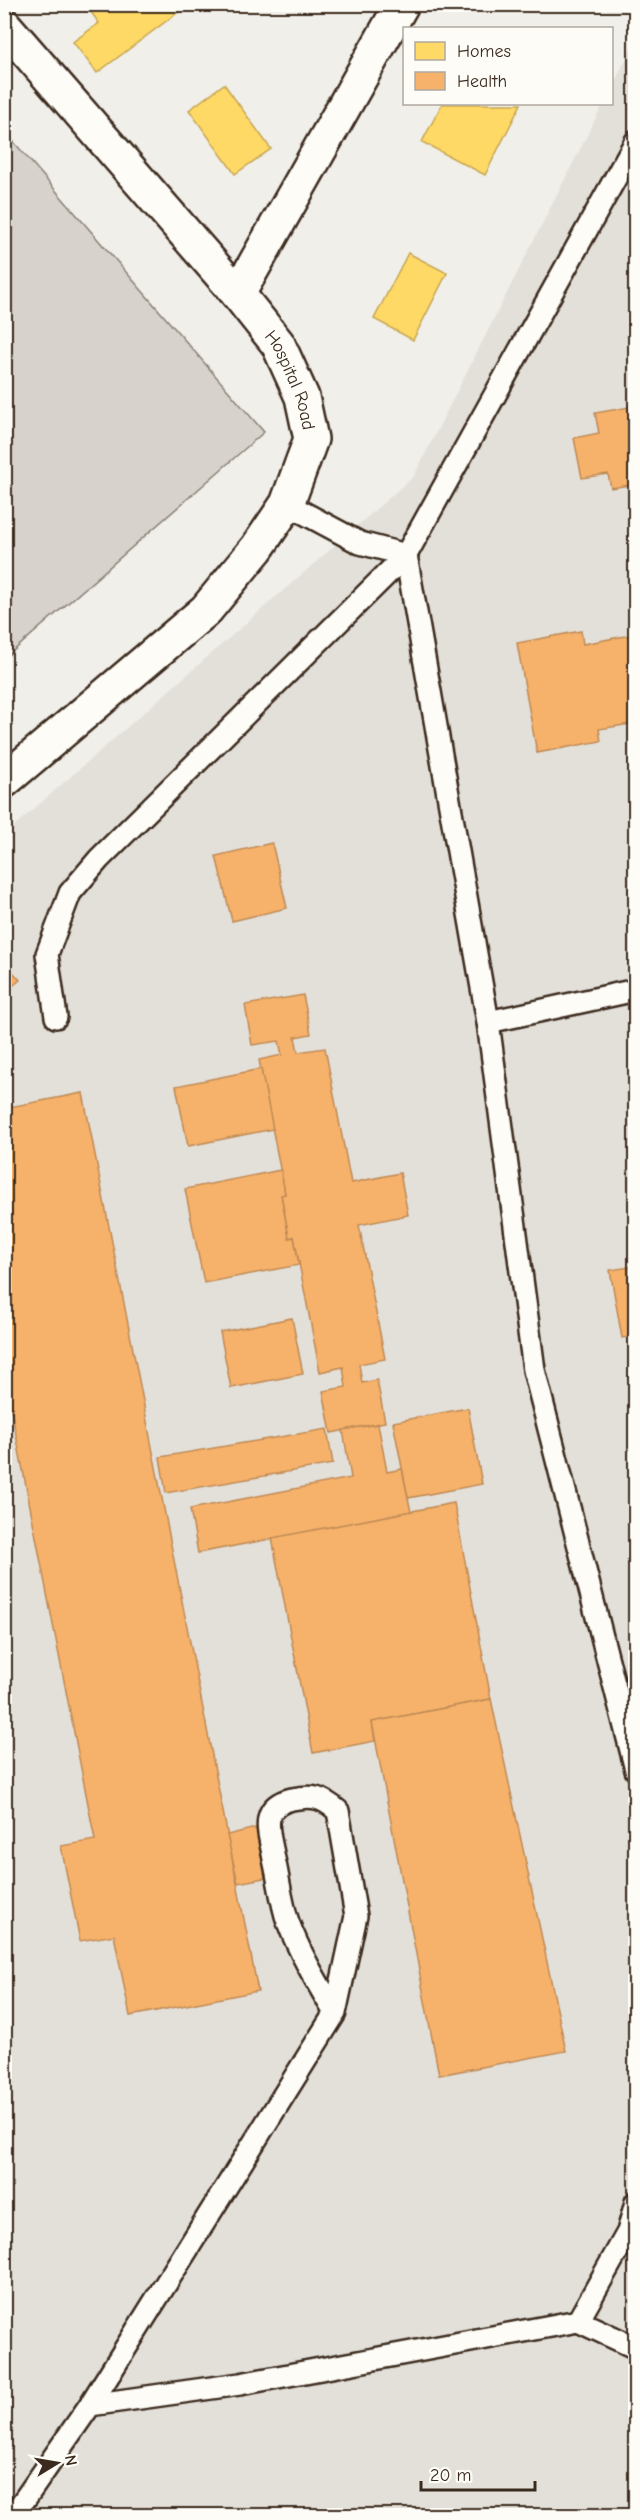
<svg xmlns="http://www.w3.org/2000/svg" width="640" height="2520" viewBox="0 0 640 2520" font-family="'Comic Neue',sans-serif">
<rect width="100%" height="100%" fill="#f1efea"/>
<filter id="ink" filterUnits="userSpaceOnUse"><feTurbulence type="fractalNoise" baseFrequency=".0167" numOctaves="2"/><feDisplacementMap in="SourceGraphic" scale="12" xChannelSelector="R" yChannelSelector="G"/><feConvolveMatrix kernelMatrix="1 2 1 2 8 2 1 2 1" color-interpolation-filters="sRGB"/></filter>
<g filter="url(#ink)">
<path fill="#e3e0da" d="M635,40V2515H5L4,835L414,476L603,104H612V88Z"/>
<path fill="#d7d2cc" stroke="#897e75" stroke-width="1.5" d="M13,141L264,432L5,658L4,149Z"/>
<g fill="#ffd966" stroke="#c4a450" stroke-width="1.5">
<path d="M85,4H183L185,7L97,73L73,42L99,23Z"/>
<path d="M224,84L271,149L235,174L189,110Z"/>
<path d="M442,104H521L485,175L422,142Z"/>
<path d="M408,253L447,273L413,340L374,319Z"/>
</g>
<g fill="#f6b26b" stroke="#be8954" stroke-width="1.5">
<path d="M636,406V484L611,488L608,474L582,478L574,438L599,433L595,413Z"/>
<path d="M581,631L583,644L636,634V723L599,729L601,741L537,753L517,643Z"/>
<path d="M272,843L287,908L232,921L216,856Z"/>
<path d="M4,962L20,980L4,993Z"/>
<path d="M303,995L311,1034L295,1037L298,1052L325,1048L351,1183L400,1173L408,1215L359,1225L385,1359L359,1364L362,1383L377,1380L385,1422L331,1433L323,1391L346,1387L343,1367L320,1372L294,1237L289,1238L281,1195L285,1194L259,1060L282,1055L279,1041L252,1045L245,1005Z"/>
<path d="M261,1069L273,1129L188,1146L176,1086Z"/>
<path d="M83,1093L258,1991L130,2016L114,1935L80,1941L61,1846L95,1840L4,1373V1108Z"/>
<path d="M281,1170L285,1194L281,1195L289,1238L294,1237L299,1265L204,1283L185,1189Z"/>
<path d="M636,1266V1336L622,1338L610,1270Z"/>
<path d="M292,1318L303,1374L231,1388L220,1332Z"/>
<path d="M468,1408L482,1484L408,1498L393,1422Z"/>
<path d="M378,1424L387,1472L402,1469L411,1512L198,1553L190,1509L351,1478L343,1430Z"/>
<path d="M327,1429L333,1464L166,1493L160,1457Z"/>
<path d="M454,1503L491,1699L372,1722L375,1741L313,1753L272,1538Z"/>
<path d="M491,1699L566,2051L439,2075L372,1722Z"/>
<path d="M264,1826L275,1876L238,1883L227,1835Z"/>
</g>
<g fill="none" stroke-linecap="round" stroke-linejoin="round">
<defs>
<g id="service">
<path d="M287,504L360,543L406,555L488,1022L534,1370L636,1770"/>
<path d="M56,1017L47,954L70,893L99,859L406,555L636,141"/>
<path d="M488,1022L636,990"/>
<path d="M578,2321L636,2348"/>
<path d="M90,2405L335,2013L356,1916L338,1811C322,1797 313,1795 292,1799C257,1807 270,1834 274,1859C279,1880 281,1902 288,1922C300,1954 318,1984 335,2013"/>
<path d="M13,2516L90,2405L240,2384L578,2321L628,2232L636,2202"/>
</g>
<g id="minor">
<path id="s1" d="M4,25L238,294L278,344L302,397L311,439L287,504L257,548L206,610L4,781"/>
<path d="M238,294L402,4"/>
</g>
</defs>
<use href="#service" stroke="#3b2a1e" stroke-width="26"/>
<use href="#minor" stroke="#3b2a1e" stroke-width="38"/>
<use href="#service" stroke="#fdfcf7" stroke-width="21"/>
<use href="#minor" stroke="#fdfcf7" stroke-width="33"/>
</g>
</g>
<g text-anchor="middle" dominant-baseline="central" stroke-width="6" stroke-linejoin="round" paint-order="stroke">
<g font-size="18" fill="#3b2a1e" stroke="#fdfcf7">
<text stroke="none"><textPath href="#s1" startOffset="459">Hospital Road</textPath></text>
</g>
</g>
<rect width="640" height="2520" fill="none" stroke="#fdfcf7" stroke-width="24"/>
<rect x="12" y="12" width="616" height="2496" fill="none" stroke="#3b2a1e" stroke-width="2" filter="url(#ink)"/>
<rect x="403" y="27" width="210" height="78" fill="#fdfcf7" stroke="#afa8a0" stroke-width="1.5"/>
<rect x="415" y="42" width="30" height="18" fill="#ffd966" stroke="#afa8a0" stroke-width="1.5"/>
<text x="457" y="57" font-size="18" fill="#3b2a1e">Homes</text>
<rect x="415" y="72" width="30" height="18" fill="#f6b26b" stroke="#afa8a0" stroke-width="1.5"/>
<text x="457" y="87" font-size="18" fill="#3b2a1e">Health</text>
<g transform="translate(57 2463) rotate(79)" stroke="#fdfcf7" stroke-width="4.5" paint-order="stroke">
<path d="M0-4.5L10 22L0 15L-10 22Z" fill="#3b2a1e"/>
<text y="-9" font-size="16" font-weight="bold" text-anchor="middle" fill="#3b2a1e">N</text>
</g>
<path d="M421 2481v9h114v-9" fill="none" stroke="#3b2a1e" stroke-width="3"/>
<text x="430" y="2481" font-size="18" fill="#3b2a1e" stroke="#fdfcf7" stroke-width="4.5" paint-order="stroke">20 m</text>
</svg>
